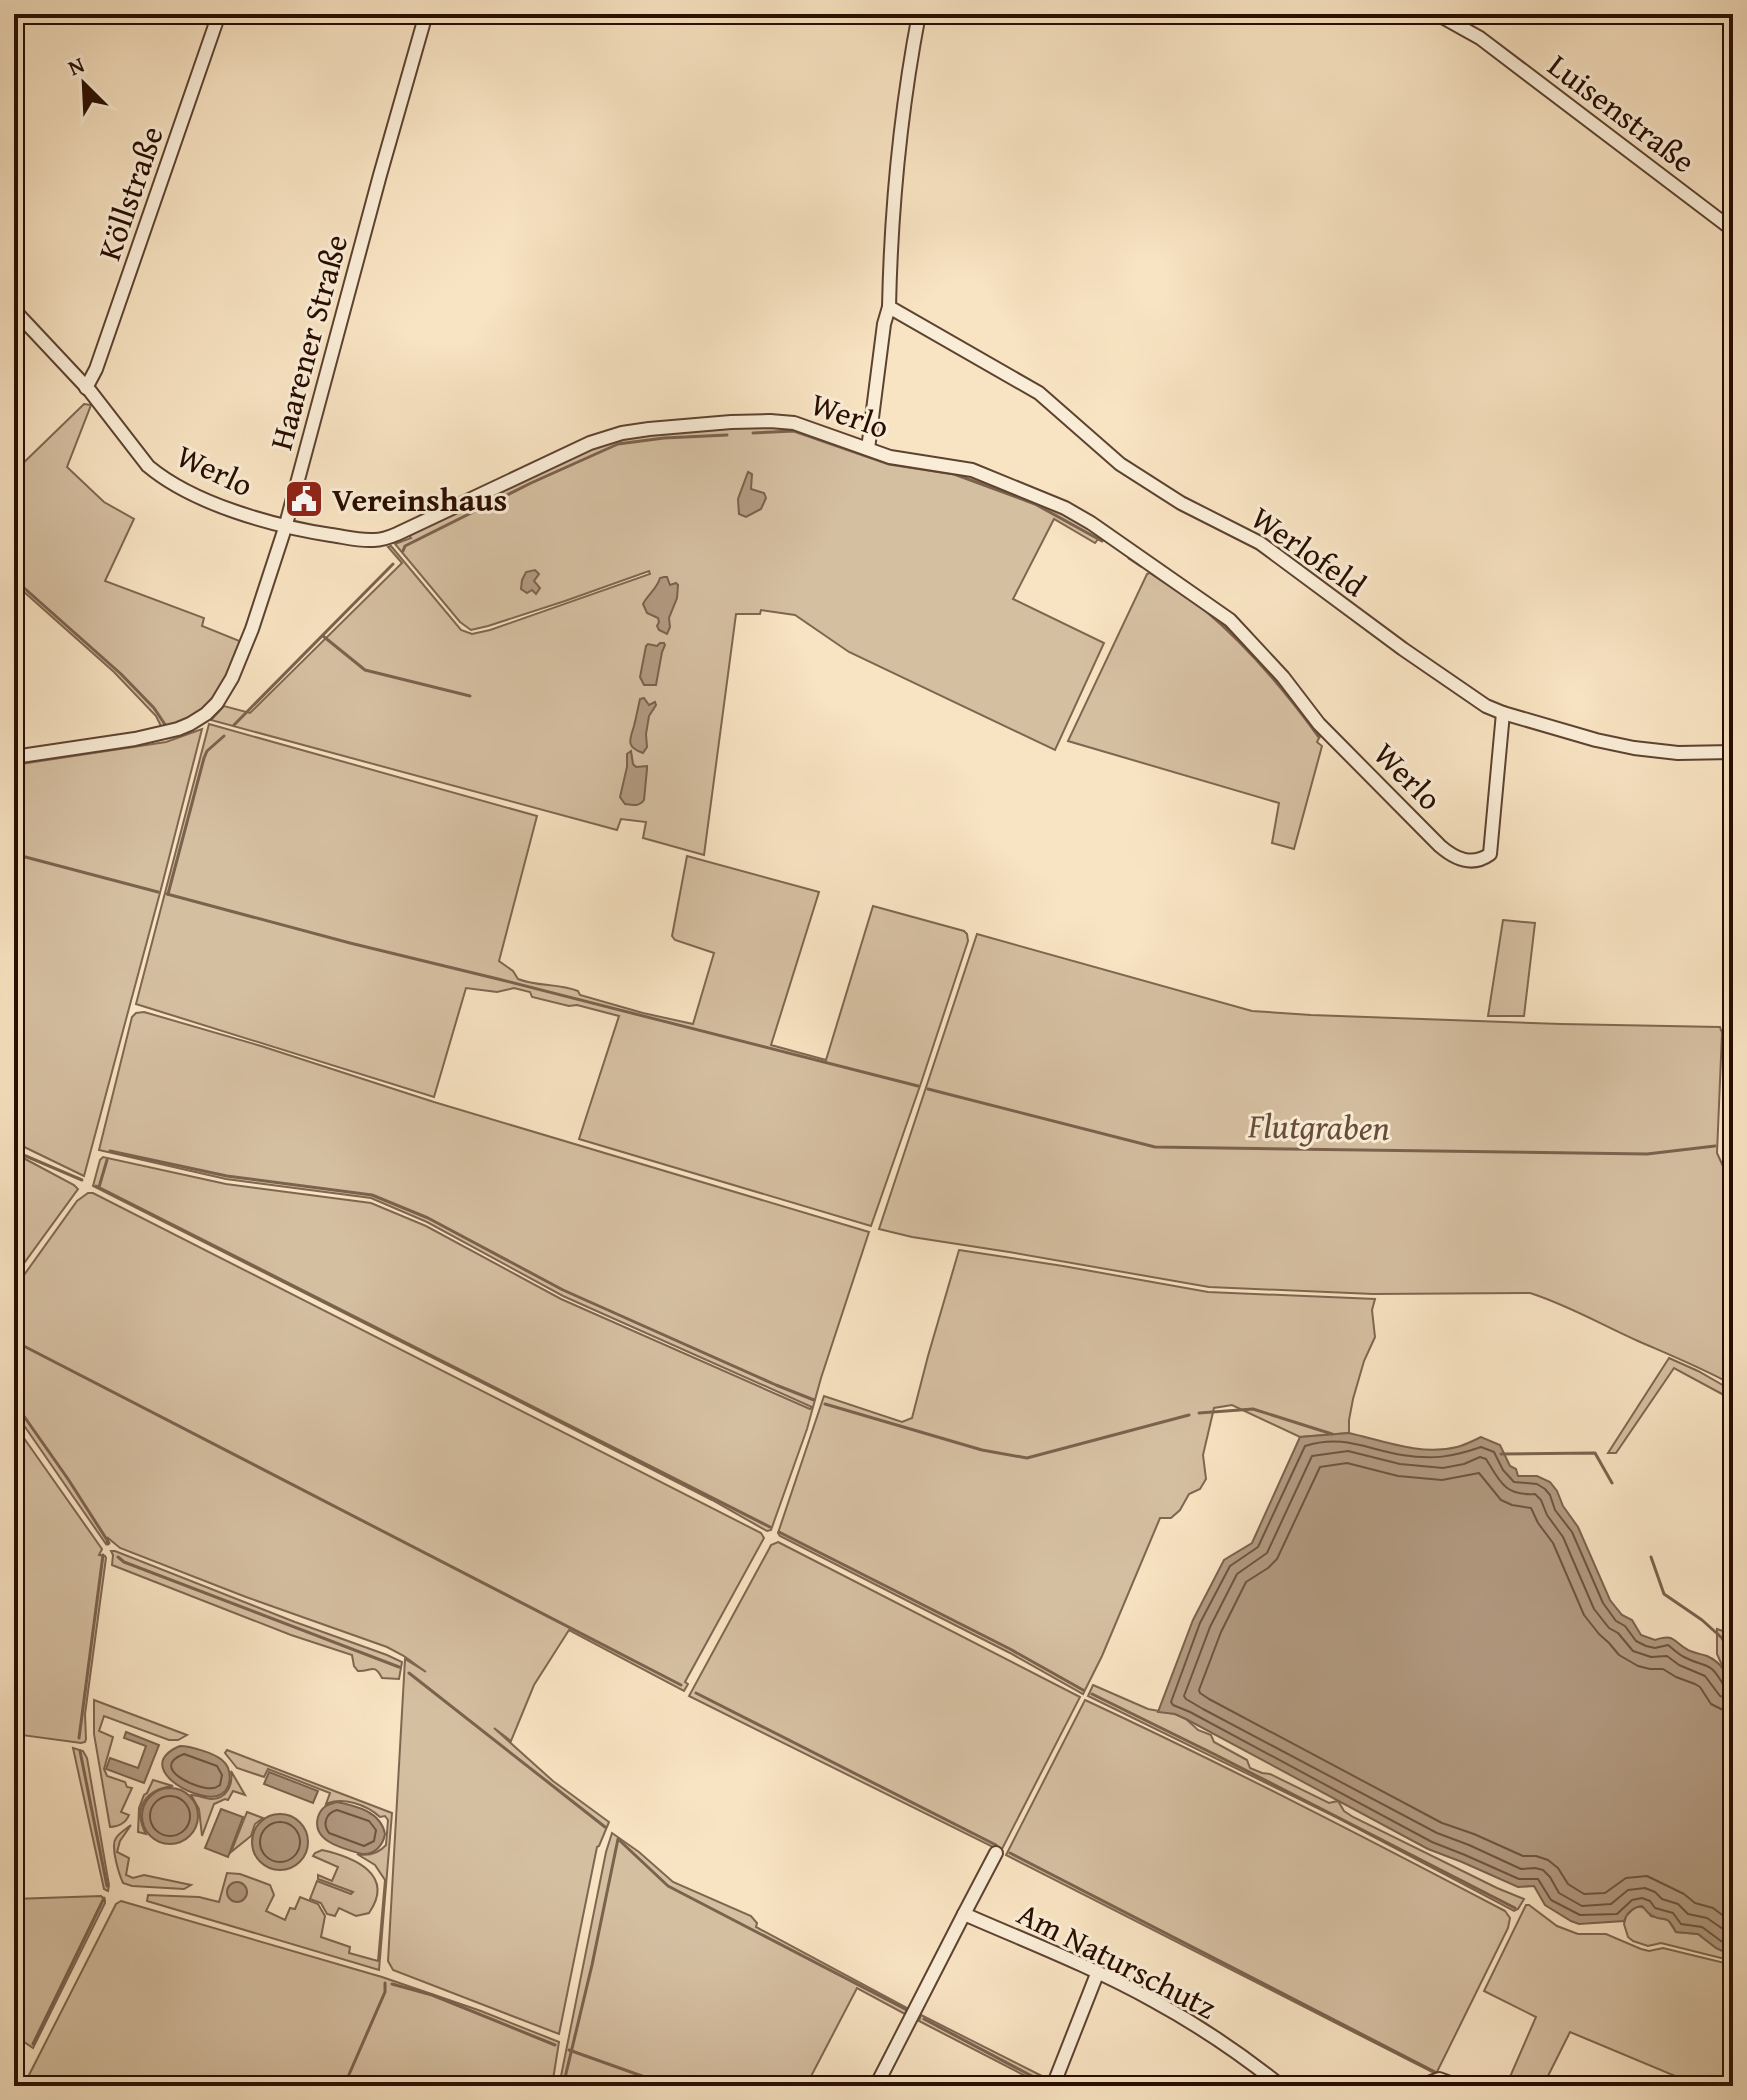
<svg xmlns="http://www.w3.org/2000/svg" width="1747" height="2100" viewBox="0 0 1747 2100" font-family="'Gentium Book Plus',serif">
<rect width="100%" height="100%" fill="#f8e3c2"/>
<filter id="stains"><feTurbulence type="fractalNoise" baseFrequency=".0025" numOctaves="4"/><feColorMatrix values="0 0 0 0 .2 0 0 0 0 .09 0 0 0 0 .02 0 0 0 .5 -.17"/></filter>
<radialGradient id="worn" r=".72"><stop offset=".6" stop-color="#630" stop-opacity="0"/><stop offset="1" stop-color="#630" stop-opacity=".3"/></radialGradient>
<g fill="#d5bfa1" stroke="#7f6650" stroke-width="2">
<path d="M84,404L91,405L67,467L104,502L134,519L105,581L204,618L202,626L242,642C232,668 222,697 198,713C188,721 175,725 163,730L156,716L114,672L14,583V472Z"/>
<path d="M778,425L954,469L1059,509L1102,534L1095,543L1054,519L1013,599L1104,643L1055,750L849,652L795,615L761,610L760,614H736L704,855L643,838L646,822L621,819L617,830L211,720L224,706L250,713L402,563L388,547L391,546L461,630L472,634L490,630L650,574L649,571L565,601L488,626L471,630L460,622L395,544L411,538L408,533L598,444L646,432Z"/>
<path d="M1154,571L1231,628L1285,688L1321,734L1317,742L1322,746L1294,849L1272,843L1279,803L1068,741L1147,574Z"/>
<path d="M209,724L537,816L499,961L513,971L518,979C538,987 558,983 578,991L580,995L643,1013L693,1024L714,953L675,940L672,936L687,856L819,892L771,1045L826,1060L873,906L964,931L967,934L968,941L921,1083L871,1226L579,1139L619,1016L577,1005L569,1006L532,997L530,992L514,988L497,992L466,988L434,1097L136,1004Z"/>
<path d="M202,729L161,889L84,1176L14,1142V765L166,742Z"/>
<path d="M1503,920L1535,923L1524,1016H1488Z"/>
<path d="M977,934L1252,1011L1311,1015L1561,1024L1720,1027L1722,1033L1717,1153L1733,1188V1385C1702,1368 1670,1355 1638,1341C1602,1325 1568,1305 1530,1293L1373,1294L1209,1287L1009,1252L912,1237L879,1229Z"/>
<path d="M1733,976V1147L1724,1145L1723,1141L1728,1032Z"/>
<path d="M144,1012L261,1046L434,1102L869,1232L821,1378L807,1429L771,1530L767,1531L712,1500L469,1376L93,1186L100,1160L103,1157L226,1184L371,1203L426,1226L561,1299L810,1409L812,1407L563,1296L427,1222L371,1198L226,1179L99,1150L132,1017L136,1013Z"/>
<path d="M14,1153L74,1185L78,1189L14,1277Z"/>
<path d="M88,1193H93L761,1533L764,1538L685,1682L688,1684L684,1691L569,1630L534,1685L511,1741L494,1728L553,1781L609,1822L599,1846L597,1847L559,2034L393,1970L388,1961L405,1659L426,1672L404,1656L387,1647L246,1597L120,1548L108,1538L106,1544L14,1411V1289L77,1201Z"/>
<path d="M959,1250L1063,1266L1208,1292L1375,1299L1372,1310L1375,1337L1364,1361L1353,1399L1349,1420V1433L1300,1437L1232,1405L1214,1408L1203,1455L1206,1479L1200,1489L1189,1494L1180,1510L1171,1518H1160L1102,1656L1083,1694L1010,1653L780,1536L778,1533L824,1396L902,1422L912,1418L928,1356Z"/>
<path d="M1669,1358L1698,1371L1733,1391V1400L1674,1368L1616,1453H1608Z"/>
<path d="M14,1424L102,1549L99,1555L105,1556L106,1558L85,1714L86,1739L85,1742L81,1743L14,1734Z"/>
<path d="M778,1542L1080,1697L1001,1851L689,1696L769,1549L771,1545Z"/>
<path d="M111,1551H115L295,1622L387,1655L402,1662L399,1679L382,1678C374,1662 371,1672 358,1671L354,1666L352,1655L291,1635L112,1565L113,1555Z"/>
<path d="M1717,1629L1729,1633L1733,1642V1690L1717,1654Z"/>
<path d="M1093,1685L1148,1709L1175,1714L1186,1719L1198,1730L1211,1735L1214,1742L1247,1760L1250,1768L1262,1773L1270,1774L1329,1803L1338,1801L1344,1811L1353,1817L1497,1888L1524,1899L1518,1909L1514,1911L1338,1818L1088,1696Z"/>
<path d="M94,1700L187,1735L178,1740H169L104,1716L99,1731L113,1737L104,1769L107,1776L125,1782L127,1787L132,1788L121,1812L129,1815C126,1823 118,1827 110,1827L94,1734Z"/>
<path d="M1085,1700C1227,1766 1366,1838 1505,1911L1510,1918L1508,1928L1436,2074L1006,1855Z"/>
<path d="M73,1748L83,1751L87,1758L109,1885L108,1891L104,1889Z"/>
<path d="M227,1750L392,1813L379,1970L147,1901L148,1895L199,1897L219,1902L227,1873L240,1874L270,1885L274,1895L266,1911L285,1920L290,1908L295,1909L300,1897L318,1904L325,1916L321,1937L350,1947L349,1953L378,1961L385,1880L375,1865L357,1854C368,1856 378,1854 386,1845L388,1820L385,1816L380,1817C367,1805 342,1796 326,1804L330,1793L268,1769L264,1777L237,1768L225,1753Z"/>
<path d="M231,1771L245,1795L233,1791L228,1800L225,1799L214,1804L202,1836L199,1809L191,1795C198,1795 203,1798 211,1799C227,1799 233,1785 231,1771Z"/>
<path d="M153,1780L173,1786C146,1789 132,1808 146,1834L138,1832L139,1808L144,1795L147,1793Z"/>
<path d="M247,1812L263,1818L255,1824L251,1836L231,1852Z"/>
<path d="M131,1825L120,1841L117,1852L129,1858L126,1875L133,1878L144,1875L191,1885L184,1889L132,1886L123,1883C119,1874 110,1846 116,1838C119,1833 126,1829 131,1825Z"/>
<path d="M612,1833L639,1852L673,1882L751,1916L757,1923L756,1927L907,2008L905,2014L857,1988L806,2086H559L606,1852Z"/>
<path d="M322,1850C353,1857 396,1874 369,1913L356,1916L339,1908L335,1916L327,1914L321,1903L310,1899L317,1881L351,1894L353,1892L318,1879V1875L332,1881L338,1867L313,1856L315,1853Z"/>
<path d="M101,1896L105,1900V1903L33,2048L14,2035V1899Z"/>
<path d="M121,1901L382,1977L481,2011L559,2042L552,2086H44L29,2075L116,1904Z"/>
<path d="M1526,1905H1529L1557,1926L1578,1934H1606L1641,1949L1649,1951L1663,1948L1733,1965V2086H1699L1570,2032L1543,2086H1506L1536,2017L1484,1991Z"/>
<path d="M1636,1906L1646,1908L1651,1916L1668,1920L1676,1932L1698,1934L1716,1948L1733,1956V1961L1661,1943L1648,1946L1633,1941L1628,1937L1624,1924L1626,1916Z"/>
<path d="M921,2015L1048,2079L1045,2086L919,2021Z"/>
</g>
<g fill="#b29a80" stroke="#7b624d" stroke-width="2">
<path d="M748,472L752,474L751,489L764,493L766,498L761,509L746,517L739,514L738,499Z"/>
<path d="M535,570L539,574L534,581L540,588L536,594L532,590L527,593L521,589L522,580L526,572Z"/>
<path d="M664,577H667L670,585L676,583L678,585L677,598L669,618L670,627L667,634L659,630L657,626L659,622L658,618L647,613L643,604C648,594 657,589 660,578Z"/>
<path d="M660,643H664L665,645L662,652L656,685H644L640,677L646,646L648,644L657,646Z"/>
<path d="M644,698L649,705L655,702L656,705L649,716L646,734L647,747L643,753C625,747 630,739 634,726C636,718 638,708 640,699Z"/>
<path d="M631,751L633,764L636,767L647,766V769L644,800C639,807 632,805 625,804L620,797L627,767V754Z"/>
<path d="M1349,1433C1383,1441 1422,1456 1457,1447C1465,1445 1473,1441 1481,1437L1500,1445L1510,1466L1516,1469L1518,1476H1537L1550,1482L1557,1491L1563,1506L1578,1527L1610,1600L1622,1615L1632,1620L1641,1635L1655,1640C1675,1633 1673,1642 1688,1650C1694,1653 1701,1654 1707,1656C1723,1663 1727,1675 1733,1690V1956L1716,1948L1698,1934L1676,1932C1665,1911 1666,1924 1651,1915C1647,1913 1645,1909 1642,1906C1633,1907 1627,1913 1624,1921L1579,1924L1571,1921L1545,1905L1534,1886L1518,1887L1462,1862L1428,1849L1186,1719L1175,1714L1158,1712L1193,1620L1224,1560L1252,1543L1300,1437Z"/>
<path d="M126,1732L159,1745L144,1783L106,1769L110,1758L138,1768L146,1746L124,1738Z"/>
<path d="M180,1746C190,1746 214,1753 222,1760C233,1769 233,1791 217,1796C194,1802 132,1766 180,1746Z"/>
<path d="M269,1772L318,1791L313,1803L264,1784Z"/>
<circle cx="170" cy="1816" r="28"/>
<path d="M337,1802C357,1806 381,1812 385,1834C383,1845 375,1855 362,1854C345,1849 311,1842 318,1817C321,1807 328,1804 337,1802Z"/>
<path d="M221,1809L243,1817L228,1857L205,1848Z"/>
<circle cx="280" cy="1842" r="28"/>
<circle cx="237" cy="1892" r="10"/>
</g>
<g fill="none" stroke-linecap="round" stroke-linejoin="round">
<g stroke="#6e5440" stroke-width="2">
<path d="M1733,1689L1724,1686C1709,1659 1707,1669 1684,1657C1678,1654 1673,1649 1668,1645L1655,1648L1646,1646L1636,1641L1625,1626L1616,1621L1603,1603L1572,1532L1555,1510L1550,1495L1545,1489L1537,1484L1514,1482L1503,1470L1494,1452L1481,1447C1452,1457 1433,1460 1402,1455C1366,1449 1343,1434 1305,1446L1258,1547L1230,1566L1200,1623L1171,1702L1173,1705L1190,1712L1432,1842L1465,1855L1519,1879H1538L1551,1900L1580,1915L1617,1914L1632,1900L1642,1898L1650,1901L1655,1908L1673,1913L1681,1924L1702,1927L1721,1941L1733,1947"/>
<path d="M1733,1699L1720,1696L1705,1676L1679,1665L1667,1656L1651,1657L1633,1651L1618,1633L1609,1628L1594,1609L1563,1537L1547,1515L1541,1500L1535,1494C1505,1496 1500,1482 1486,1459L1480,1457L1464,1464L1443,1468L1400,1464L1348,1451L1312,1456L1267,1553L1237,1574L1210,1627L1184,1696L1186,1699L1203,1709L1437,1833L1469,1845L1521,1869L1535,1868L1543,1870L1550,1877L1559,1893L1582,1906L1611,1904L1628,1890L1645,1888L1655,1892L1662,1899L1678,1904L1688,1914L1707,1918L1733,1936"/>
<path d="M1733,1711L1723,1710L1711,1704L1700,1687L1695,1684L1676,1677L1663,1669H1650L1638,1666L1619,1655L1609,1643L1599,1634L1584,1615L1553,1543L1538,1523L1531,1508L1512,1505L1501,1500L1479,1473L1442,1480L1398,1476L1347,1463L1320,1467L1277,1559L1268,1568L1246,1582L1221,1632L1199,1690L1200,1693L1209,1699L1442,1823L1474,1834L1523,1856H1536L1548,1860L1558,1868L1568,1884L1584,1894L1605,1893L1626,1878L1647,1876L1684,1894L1695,1903L1713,1908L1733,1923"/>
<path d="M184,1754L217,1766L222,1775L220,1785C218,1786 216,1788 213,1788C200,1791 147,1768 184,1754Z"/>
<circle cx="170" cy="1816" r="20"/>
<path d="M337,1810L369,1821L376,1830L374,1841L364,1846L329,1833C322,1824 326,1813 337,1810Z"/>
<circle cx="280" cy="1842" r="20"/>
</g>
<g stroke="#7b624d" stroke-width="3">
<path d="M753,433L794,431L889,464L954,474L1035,504L1102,541"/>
<path d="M403,551L405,546L531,483L618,444L664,438L727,435"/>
<path d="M1129,558L1141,566"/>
<path d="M1151,573L1175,589"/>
<path d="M14,579L121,674L154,708L166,726"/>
<path d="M1204,609C1249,647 1285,690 1319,737"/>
<path d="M323,636L365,670L470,696"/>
<path d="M234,725L393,564"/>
<path d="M14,854L158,892"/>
<path d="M167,894L350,943L498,979L918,1086"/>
<path d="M168,894L204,758L207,751L224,736"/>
<path d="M928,1089L1155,1147L1647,1154L1715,1146"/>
<path d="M1727,1145L1733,1144"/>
<path d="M14,1151L82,1180"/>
<path d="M110,1151L227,1176L372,1195L428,1218L563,1290L776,1385L814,1400"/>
<path d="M96,1186L770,1527"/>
<path d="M99,1187L107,1160"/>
<path d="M14,1341L681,1685"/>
<path d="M14,1402L68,1479L109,1543L108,1544"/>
<path d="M825,1404L982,1450L1027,1458L1189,1415"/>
<path d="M1199,1413L1253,1409L1332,1434"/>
<path d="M1501,1454L1595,1453L1612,1483"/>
<path d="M779,1532L1010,1649L1083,1690"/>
<path d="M118,1557L124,1562L399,1667"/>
<path d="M1651,1557L1664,1594L1702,1620L1722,1638L1733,1658"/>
<path d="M409,1673L605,1827"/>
<path d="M696,1693L996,1845"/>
<path d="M1092,1694L1214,1754L1515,1908"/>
<path d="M79,1738L103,1555"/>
<path d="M80,1751L107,1886"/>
<path d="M1010,1853L1437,2073"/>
<path d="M392,1984L432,1995L555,2045"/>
<path d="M924,2019L1045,2083"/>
<path d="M33,2044L104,1898"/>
<path d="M569,2050L670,2086"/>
<path d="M344,2086L385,1992V1983"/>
<path d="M563,2086L592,1965L618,1839L668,1886L905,2009"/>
</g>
<defs>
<g id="minor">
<path d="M919,14C901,108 891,211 889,307L1039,393L1120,464L1181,503L1260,543L1403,649L1486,706L1503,713L1596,740L1634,748L1678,753L1733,752"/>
<path d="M1437,14L1480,38L1733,230"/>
<path d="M14,310L90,391L148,466C193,504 273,526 331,535C345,537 359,541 374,540C382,540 390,537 397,534L590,443L622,433L649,429L731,422L770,421L794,423L890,457L972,470L1065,508L1091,523L1230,620L1283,677L1319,724L1440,846C1455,859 1472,867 1490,854L1503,713"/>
<path d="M86,388L96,369L219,14"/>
<path d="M868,449L884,324L889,307"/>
<path d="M14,757L135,739L178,729L190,724L206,714L217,703L232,678L252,629L285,528L380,175L426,14"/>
<path d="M964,1914L996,1853"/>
<path d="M876,2086L964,1914C1028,1942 1093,1967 1154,2001C1198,2025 1241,2054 1281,2086"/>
<path d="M1053,2086L1097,1974"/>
<path d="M1427,2086L1431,2082L1439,2079L1458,2086"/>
</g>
</defs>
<use href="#minor" stroke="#5d4230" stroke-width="16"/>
<use href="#minor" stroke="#faedd7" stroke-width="12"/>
</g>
<defs>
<symbol id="civic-square" viewBox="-11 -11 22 22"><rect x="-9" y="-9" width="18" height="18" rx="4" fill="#8f2418" stroke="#faedd7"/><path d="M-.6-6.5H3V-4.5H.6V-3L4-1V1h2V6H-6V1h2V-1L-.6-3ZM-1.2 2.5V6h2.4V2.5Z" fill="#fff"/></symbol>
</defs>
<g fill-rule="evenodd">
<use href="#civic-square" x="282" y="477" width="44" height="44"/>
</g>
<g text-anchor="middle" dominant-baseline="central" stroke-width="6" stroke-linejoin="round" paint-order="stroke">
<g font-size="32" fill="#290d00" stroke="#faedd7">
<text transform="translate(1622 113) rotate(37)">Luisenstraße</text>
<text transform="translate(130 193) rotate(-71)">Köllstraße</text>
<text transform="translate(308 342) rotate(-75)">Haarener Straße</text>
<text transform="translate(850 415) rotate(19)">Werlo</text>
<text transform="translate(215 470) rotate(25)">Werlo</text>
<text transform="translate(1309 551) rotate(35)">Werlofeld</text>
<text transform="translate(1408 776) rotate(45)">Werlo</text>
<text transform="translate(1117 1960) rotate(27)">Am Naturschutz</text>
</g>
<g font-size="32" font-weight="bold" fill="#290d00" stroke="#faedd7" text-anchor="start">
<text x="332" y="499">Vereinshaus</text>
</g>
<g font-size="34" font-style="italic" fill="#674c3a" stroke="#faedd7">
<text transform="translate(1319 1126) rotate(1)">Flutgraben</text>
</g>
</g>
<rect width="1747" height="2100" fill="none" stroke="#f8e3c2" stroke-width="48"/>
<rect x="16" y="16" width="1715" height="2068" fill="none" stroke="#290d00" stroke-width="4"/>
<rect x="24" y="24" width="1699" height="2052" fill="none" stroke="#290d00" stroke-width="2"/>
<g transform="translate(84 84) rotate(336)" stroke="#faedd7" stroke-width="6" paint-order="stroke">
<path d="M0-6L14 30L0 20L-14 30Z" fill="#290d00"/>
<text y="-12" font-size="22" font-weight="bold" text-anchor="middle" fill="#290d00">N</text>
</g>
<rect width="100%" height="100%" filter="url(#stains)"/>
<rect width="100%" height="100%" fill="url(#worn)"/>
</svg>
